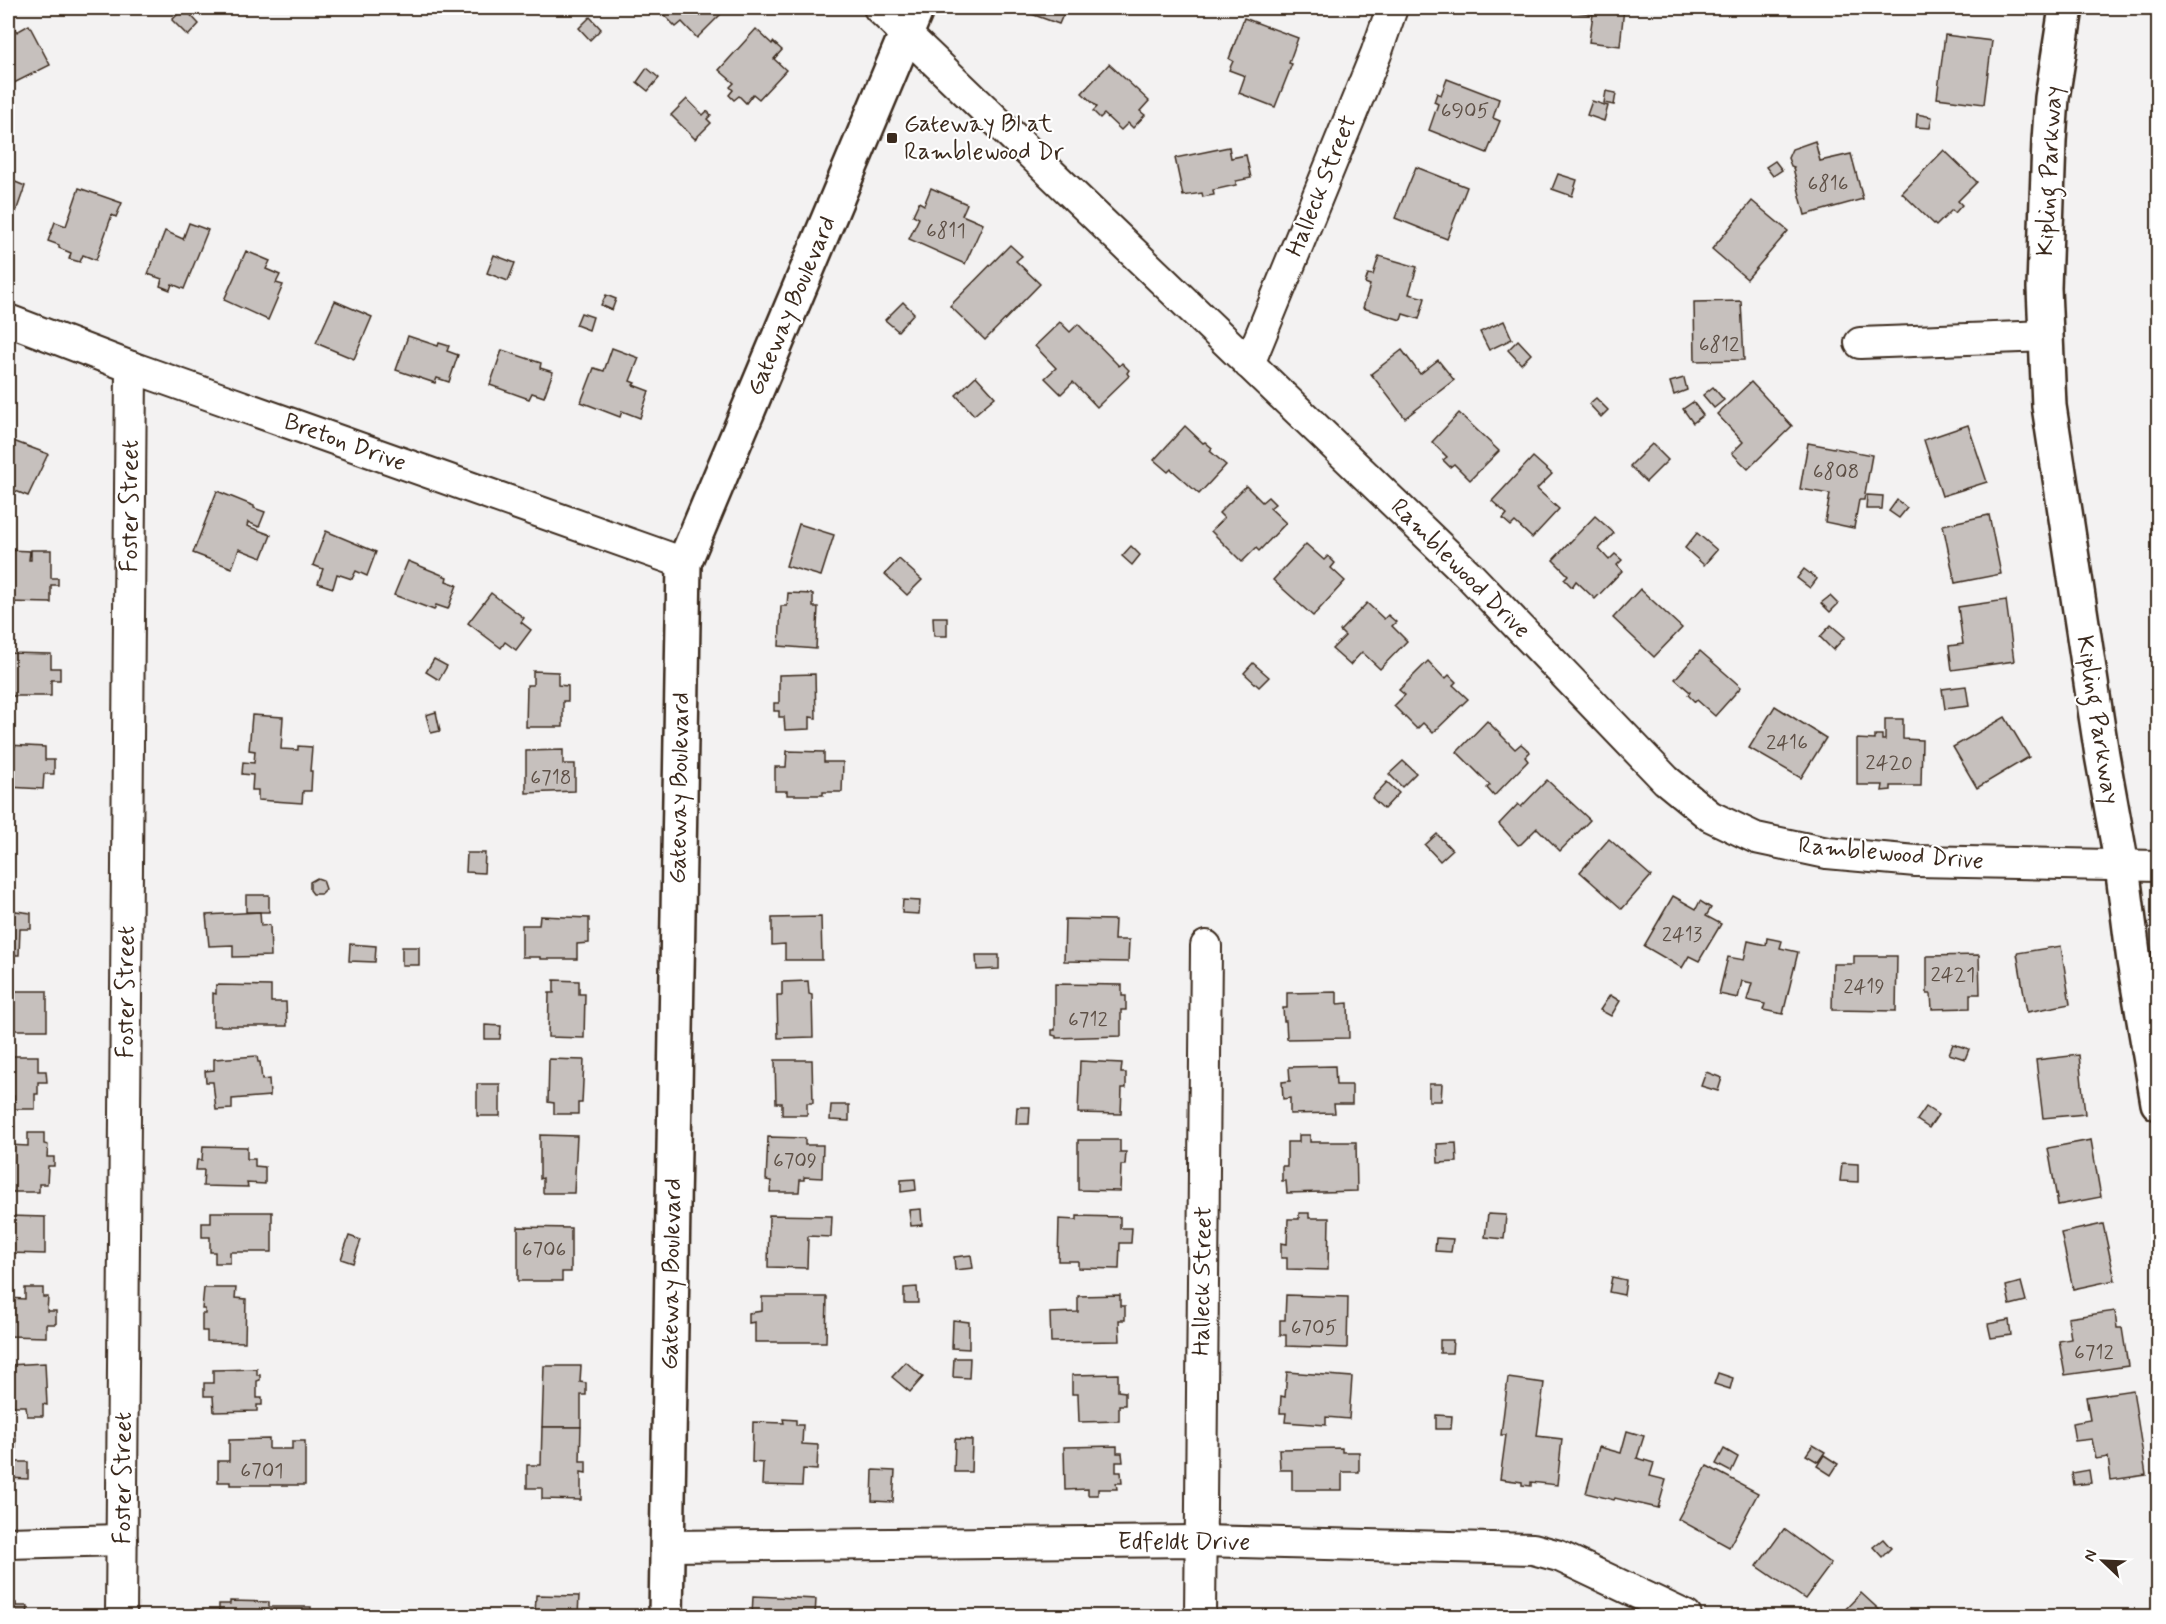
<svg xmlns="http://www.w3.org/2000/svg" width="2166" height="1624" viewBox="0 0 2166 1624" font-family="Mynerve,sans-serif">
<rect width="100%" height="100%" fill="#f3f2f2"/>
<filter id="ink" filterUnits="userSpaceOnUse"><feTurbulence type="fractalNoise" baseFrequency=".0167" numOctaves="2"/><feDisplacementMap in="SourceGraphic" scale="12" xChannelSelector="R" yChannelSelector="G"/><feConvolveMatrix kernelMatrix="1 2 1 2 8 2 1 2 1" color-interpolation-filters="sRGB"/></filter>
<g filter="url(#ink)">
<g fill="#c6c0bd" stroke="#3b2a1e" stroke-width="1.5">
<path d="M184,8L199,24L188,36L172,20Z"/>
<path d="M665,8H727L697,38L682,22L676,27L661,12Z"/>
<path d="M1015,8H1066L1059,24Z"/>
<path d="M1569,8H1624L1620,46L1589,42L1593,14L1568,11Z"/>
<path d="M590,17L601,29L590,40L579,28Z"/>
<path d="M1244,18L1298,38L1289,63L1292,64L1275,107L1239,93L1245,76L1229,70L1233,61L1229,59Z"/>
<path d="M14,25L17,32L29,25L50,65L14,83L8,71V28Z"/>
<path d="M756,29L772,44L773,42L782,50L774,59L786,70L759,99L753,94L746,103L739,96L734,100L729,95L733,90L730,87L734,83L719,70Z"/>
<path d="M1945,35L1992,41L1984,104L1937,98Z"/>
<path d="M1109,64L1149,101L1140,111L1145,115L1133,128L1128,123L1121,130L1104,114L1100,118L1093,111L1097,107L1082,93Z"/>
<path d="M647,68L659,78L648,91L637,82Z"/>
<path d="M1447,79L1499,99L1493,118L1500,121L1487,153L1429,130L1438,104L1434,102L1437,93L1441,95Z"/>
<path d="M1606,91L1616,93L1614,105L1604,103Z"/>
<path d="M687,99L703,115L707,111L711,115L707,119L711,123L695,139L671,115Z"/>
<path d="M1592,101L1608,106L1604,121L1587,115Z"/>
<path d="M1917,114L1932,117L1930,128L1916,127Z"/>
<path d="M1815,141L1820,161L1851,154L1863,199L1805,215L1793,168L1794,167L1791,166L1788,158L1792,149Z"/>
<path d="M1229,147L1231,158L1246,155L1251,178L1236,181V185L1213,190L1214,195L1203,197L1202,193L1183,196L1175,158Z"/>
<path d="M1944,150L1977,182L1958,201L1962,205L1955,213L1952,210L1936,226L1902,193Z"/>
<path d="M1775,161L1782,170L1773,176L1766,167Z"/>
<path d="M1416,167L1467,187L1447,239L1395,218Z"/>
<path d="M1558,174L1577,180L1572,196L1552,189Z"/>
<path d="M8,179L25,186L10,229L8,228Z"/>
<path d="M79,188L122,203L116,217L112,215L96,260L83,255L80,262L69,259L71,253L59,248V245L48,241L55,222L66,226Z"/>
<path d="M931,188L967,204L962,215L983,224L965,264L909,239L919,218L913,215L919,202L924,205Z"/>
<path d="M1752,201L1788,231L1747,279L1712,249Z"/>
<path d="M189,223L208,230L184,289L172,284L170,290L160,286L162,279L148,274L165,231L183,239Z"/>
<path d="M1010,245L1022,256L1016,261L1040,284L985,340L950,306Z"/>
<path d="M246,251L270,261L266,269L280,275L276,283L283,285L268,320L224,300Z"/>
<path d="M494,255L515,263L508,281L487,273Z"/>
<path d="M1379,256L1417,267L1409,294L1425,298L1419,319L1403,314L1401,320L1363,308L1370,285L1365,283L1368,274L1373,275Z"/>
<path d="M606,295L616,299L612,310L601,305Z"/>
<path d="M335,301L372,317L354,359L316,343Z"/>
<path d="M1741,301L1744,360L1695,361L1694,302Z"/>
<path d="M903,302L914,313L898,331L885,320Z"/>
<path d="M581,313L593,317L589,330L576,325Z"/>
<path d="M1504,321L1512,339L1489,350L1480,332Z"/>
<path d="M1060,322L1070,332L1078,324L1119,366L1122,363L1129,370L1127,373L1129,376L1097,407L1073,382L1061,394L1045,378L1056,368L1035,346Z"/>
<path d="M408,336L438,346L439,343L449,346L447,351L458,355L449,382L437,378L435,383L396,370Z"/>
<path d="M1518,340L1531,354L1521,364L1508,350Z"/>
<path d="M612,348L639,358L630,381L635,383L633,385L649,391L640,418L622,411L620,417L581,402L594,368L604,371Z"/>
<path d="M502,350L541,363L540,368L553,372L544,397L532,393L529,399L490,385Z"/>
<path d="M1402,350L1420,374L1438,360L1454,380L1405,418L1371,374Z"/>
<path d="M976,376L995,397L974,415L956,395Z"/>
<path d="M1684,378L1687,390L1674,395L1670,382Z"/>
<path d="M1751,382L1792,426L1748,469L1732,453L1743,442L1717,414Z"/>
<path d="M1713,387L1724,400L1714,408L1703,395Z"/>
<path d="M1596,398L1608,410L1601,417L1589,404Z"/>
<path d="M1693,402L1703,415L1693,423L1683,409Z"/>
<path d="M1459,413L1499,451L1470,480L1454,464L1450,467L1443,460L1447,457L1432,442Z"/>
<path d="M1968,425L1987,482L1942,496L1924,440Z"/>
<path d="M1185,426L1203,443L1205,442L1212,448L1210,451L1226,465L1199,494L1171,469L1168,472L1154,460Z"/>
<path d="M8,439L48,454L28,496L8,488Z"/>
<path d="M1808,443L1872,455L1864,500H1859L1854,528L1825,522L1830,494L1800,489Z"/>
<path d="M1652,444L1668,460L1646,482L1630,466Z"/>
<path d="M1533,457L1552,474L1537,489L1559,509L1532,538L1515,522L1511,526L1503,519L1507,514L1492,501Z"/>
<path d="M1246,486L1262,502L1268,497L1275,504L1270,508L1286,523L1259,551L1256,548L1242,562L1211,531L1224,518L1219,513Z"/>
<path d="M217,491L254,506V508L265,512L259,527L248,522L247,526L271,535L262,558L239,549L232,568L193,553Z"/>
<path d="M1867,495L1883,496L1882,509H1866Z"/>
<path d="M1897,500L1907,508L1899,518L1889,511Z"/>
<path d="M1989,515L2001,574L1955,583L1943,525Z"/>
<path d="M1595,516L1614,533L1599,549L1609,560L1615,554L1622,560L1617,565L1622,571L1595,599L1576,581L1572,587L1564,579L1568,575L1553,560Z"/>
<path d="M799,524L834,535L821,576L786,566Z"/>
<path d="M326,531L376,552L367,576L356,571L352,579L337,574L333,588L318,583L323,569L313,565Z"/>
<path d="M1697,533L1717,550L1704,565L1685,548Z"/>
<path d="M1306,544L1324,560L1328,556L1335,563L1331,568L1345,581L1313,616L1273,580Z"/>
<path d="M1131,546L1140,555L1132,565L1122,556Z"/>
<path d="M8,550L30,551L29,560H31V550H51V578H58V585H51V603L8,602Z"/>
<path d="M899,559L922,580L907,595L885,574Z"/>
<path d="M408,561L447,577L446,581L457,585L448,609L436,605L434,610L394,595Z"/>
<path d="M1804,569L1817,579L1810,588L1797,578Z"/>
<path d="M1640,589L1682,628L1654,657L1613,618Z"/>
<path d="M491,593L524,618L521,622L531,630L516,650L505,642L501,648L468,623Z"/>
<path d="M788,593L813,594V607H818L816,649L779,646L781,606H787Z"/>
<path d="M1830,596L1838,604L1830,612L1821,603Z"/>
<path d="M2006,600L2014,661L1952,670L1949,646L1963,644L1958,607Z"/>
<path d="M1367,603L1384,619L1388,615L1396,622L1392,626L1407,641L1380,669L1362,652L1350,665L1332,649L1345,636L1340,631Z"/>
<path d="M933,617H947V636H934Z"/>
<path d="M1831,625L1845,637L1833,650L1820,637Z"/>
<path d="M1700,651L1741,687L1715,716L1697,700L1695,702L1688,695L1690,692L1675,679Z"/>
<path d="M8,653L51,654V668H60V680H51V696H8Z"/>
<path d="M434,659L447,666L439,680L426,672Z"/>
<path d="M1428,661L1445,679L1449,675L1456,682L1453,685L1468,699L1433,733L1423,723L1417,729L1394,706L1405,695L1399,690Z"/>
<path d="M1253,663L1269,677L1259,687L1244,673Z"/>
<path d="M533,671L558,672V685L568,686V701H563V727H526L527,685H533Z"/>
<path d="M815,674L816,718L810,717V729L785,730L784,717H779V711H774V703H779V675Z"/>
<path d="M1966,686L1969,706L1945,709L1942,689Z"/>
<path d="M1775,706L1826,738L1801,778L1749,748Z"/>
<path d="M436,712L440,731L431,733L426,715Z"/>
<path d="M252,715L283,717L281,749L298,750V746L312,747L310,771H312L311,791H303L302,803L258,800V790H252L253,775L242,774L243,762L254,763L255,751L249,750Z"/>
<path d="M2005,717L2029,757L1977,788L1953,747Z"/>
<path d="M1885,719H1903V739L1922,740L1921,786H1891V790L1882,791L1883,785H1857V739L1875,740V735H1882V740H1885Z"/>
<path d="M1487,721L1515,749L1521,744L1530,752L1525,757L1528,761L1494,796L1487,788L1490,785L1457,752Z"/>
<path d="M8,745L45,747V760H54V774H44L43,789L8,787Z"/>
<path d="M563,750V764H575V791L526,793V751Z"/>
<path d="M787,751L824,752V762H843L842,792H823V795H787V791H775V767H786Z"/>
<path d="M1403,761L1416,773L1402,787L1389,774Z"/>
<path d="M1547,780L1590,820L1560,851L1537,828L1521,844L1518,845L1499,824L1518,804L1521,807Z"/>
<path d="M1387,782L1399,793L1384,809L1372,798Z"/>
<path d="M1437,834L1452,850L1440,861L1425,845Z"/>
<path d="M1609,839L1651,876L1622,909L1580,872Z"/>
<path d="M467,853H485L484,873L466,872Z"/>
<path d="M317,878L323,880L326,889L321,894H313L310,890V882Z"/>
<path d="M8,893V910L31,913V929H20L19,955H8Z"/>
<rect x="246" y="895" width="23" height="17"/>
<path d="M1673,896L1696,909L1700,901L1711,908L1706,916L1721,924L1699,961L1689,956L1682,968L1644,946Z"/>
<path d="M903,900L920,901L919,914L902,913Z"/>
<path d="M260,912L261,926L270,925L271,956L233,957V945L209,946L206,915Z"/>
<path d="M540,916L589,918V943L577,944V959H540V957H522V925H539Z"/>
<path d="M821,917L822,960H785V944L772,945V918Z"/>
<path d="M1065,919L1115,920L1114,940H1129L1128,962L1064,961Z"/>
<path d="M1767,938L1782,941L1780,948L1798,952L1783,1014L1763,1010L1765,1004L1747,1000L1752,983L1742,981L1738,998L1719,994L1728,957L1744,960L1748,941L1766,945Z"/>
<path d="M350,944L376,946L375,962L349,961Z"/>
<path d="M2061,946L2070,1004L2027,1012L2017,953Z"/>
<rect x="402" y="947" width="17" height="18"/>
<path d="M976,955H999V969L977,970Z"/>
<path d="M1979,955L1980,994H1970V1008L1932,1009L1931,994H1927V956Z"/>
<path d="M1854,956H1897L1896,1011L1832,1010L1833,964H1854Z"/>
<path d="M554,980L579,981V994H585L584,1038L548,1037L549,993H554Z"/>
<path d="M808,981L809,994L812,995L813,1037L778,1038L777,995H782V982Z"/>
<path d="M1055,984L1122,985V996H1126V1010H1121V1036L1056,1038V1036L1052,1035V1030H1055Z"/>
<path d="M216,985L271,986V1002H286L287,1026H213V993L216,994Z"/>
<rect x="8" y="991" width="39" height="39"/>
<path d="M1337,992V1004L1348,1003L1349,1038L1287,1039L1286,1021H1284L1283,1008H1287V993Z"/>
<path d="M1610,995L1620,1001L1611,1016L1600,1010Z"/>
<path d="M485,1025L501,1026L500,1039H485Z"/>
<path d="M1953,1044L1969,1049L1965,1059L1949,1054Z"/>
<path d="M2079,1055L2085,1114L2043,1118L2036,1060Z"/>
<path d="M8,1056H38V1071H46L47,1082H38V1094H35V1109H14V1096H8Z"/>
<path d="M257,1056L258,1062H260L262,1080L269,1079L270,1096L232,1099V1109L216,1110L213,1082H206L205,1071L214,1070V1059Z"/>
<path d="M549,1059L584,1060L582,1103H578V1114H554V1103L548,1102Z"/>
<path d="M775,1060H812L813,1103H807V1115H782V1103H776Z"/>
<path d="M1080,1061L1122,1063L1121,1073H1126V1088H1122L1121,1114L1078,1113Z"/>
<path d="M1335,1066L1336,1085H1352V1104H1334L1335,1113L1290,1114V1098L1283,1099L1282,1082L1290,1081L1289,1067Z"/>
<path d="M1706,1072L1722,1078L1718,1091L1701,1086Z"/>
<rect x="477" y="1084" width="23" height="32"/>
<path d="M1429,1084H1442L1441,1101H1429Z"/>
<path d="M831,1105H849V1121L830,1120Z"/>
<path d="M1017,1107H1030L1029,1124H1016Z"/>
<path d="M1926,1107L1938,1115L1929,1128L1917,1120Z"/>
<path d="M28,1133H44V1144L48,1145L47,1157H54V1166H48L47,1184H39V1192H11V1188H8V1145L28,1146Z"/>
<path d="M540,1135L577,1136L574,1193H543V1178L540,1179Z"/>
<path d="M1299,1135H1310V1142H1356L1357,1191L1287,1193L1286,1181H1282V1166H1287V1142H1299Z"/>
<path d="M768,1137L805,1138V1145H823L822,1178L804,1177V1180H800L799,1192H770L771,1181L766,1180Z"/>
<path d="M1078,1140H1120V1152H1126L1125,1165H1121L1120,1191L1078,1190Z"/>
<path d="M2091,1140L2101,1197L2058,1205L2048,1148Z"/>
<path d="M1456,1143L1457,1162L1438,1163L1437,1144Z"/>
<path d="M203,1146L247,1147V1159H255V1166L265,1167V1184L247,1183L248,1187L203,1186L204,1170H196L197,1160H202Z"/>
<path d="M1842,1163L1858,1164V1182L1840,1181Z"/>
<path d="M915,1179L916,1190L901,1192V1180Z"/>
<path d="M921,1209L922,1225L911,1226L909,1210Z"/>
<path d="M211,1212H272V1252H230V1263H215V1252H210V1237H202V1223H211Z"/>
<path d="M1299,1213H1309V1218H1329L1328,1270L1287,1269V1258H1281V1243L1287,1244L1288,1219H1299Z"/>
<path d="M1488,1214L1506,1215L1504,1239L1485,1237Z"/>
<path d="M769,1215L832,1216L831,1237L808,1236L807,1268L768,1267Z"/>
<path d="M8,1216L45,1217V1254L8,1253Z"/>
<path d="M1077,1216L1120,1217V1228H1132L1131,1243H1120L1119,1269L1078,1268V1261H1058L1059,1219L1077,1220Z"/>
<path d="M2103,1224L2115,1280L2073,1289L2061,1233Z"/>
<path d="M518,1227L571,1228V1272H562V1281H518Z"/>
<path d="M349,1236L361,1240L353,1263L341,1259Z"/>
<path d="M1436,1238L1453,1239L1451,1252L1435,1251Z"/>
<path d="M971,1255L973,1268L955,1270L954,1257Z"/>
<path d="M1612,1277L1626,1280L1624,1295L1609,1292Z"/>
<path d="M2021,1282L2026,1301L2010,1305L2006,1286Z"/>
<path d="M917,1287L918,1303H904V1288Z"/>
<path d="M25,1288H43V1297H48L47,1311H56V1324H46V1337L8,1336V1298L25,1299Z"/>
<path d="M204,1288H236L235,1298L246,1299L245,1342L207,1341V1331H202V1314H205V1309H202Z"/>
<path d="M1120,1295V1306H1125V1320H1119L1120,1341L1051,1342L1050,1313L1078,1312V1296Z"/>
<path d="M1286,1295L1348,1297L1347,1348L1286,1346V1335H1280V1320H1285Z"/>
<path d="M762,1297H827L826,1342H755V1322L749,1323V1313L762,1311Z"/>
<path d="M2115,1311L2117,1328H2122L2128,1366L2065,1375L2059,1341L2071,1339L2068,1318Z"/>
<path d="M953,1320L969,1322V1349L952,1348Z"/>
<path d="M2009,1320L2011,1335L1991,1338L1988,1324Z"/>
<path d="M1440,1340H1453L1452,1353H1440Z"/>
<path d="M954,1358H970L969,1378L953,1377Z"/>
<path d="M906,1362L923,1377L910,1392L892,1377Z"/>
<path d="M45,1363L47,1405L43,1404V1416H27L26,1406H8V1365Z"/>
<path d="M544,1366H581L580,1382L586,1383V1395H581V1427H542Z"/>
<path d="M257,1369V1375H260V1380L257,1381V1398H262V1405H257V1411L214,1412L213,1396H204V1383H213V1370Z"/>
<path d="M1287,1372L1352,1377L1349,1419L1326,1417V1425L1285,1422L1286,1413H1280L1281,1396L1285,1397Z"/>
<path d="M1718,1373L1733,1378L1730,1389L1714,1384Z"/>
<path d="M1118,1374V1391L1125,1392V1405H1119V1421L1079,1422L1078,1394H1072V1375Z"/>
<path d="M1508,1378L1544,1383L1537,1436L1562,1439L1557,1485L1531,1482V1486L1522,1485V1482L1500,1479L1506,1435H1501Z"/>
<path d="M2133,1390L2146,1475L2111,1480L2108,1457L2096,1459L2092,1439L2075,1441L2072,1423L2090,1420L2086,1397Z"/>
<path d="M1436,1415L1452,1416L1451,1429H1436Z"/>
<path d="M783,1419L796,1420V1425H803L802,1444L818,1445L817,1470L803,1469L802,1486L762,1485L763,1463L752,1462L753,1422L784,1423Z"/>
<path d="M542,1427H581L580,1461H586V1473L581,1472V1500L542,1499V1488H527V1465H541Z"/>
<path d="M1627,1431L1644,1436L1637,1458L1654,1463L1650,1476L1666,1480L1658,1508L1615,1498L1614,1500L1586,1493L1599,1447L1621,1453Z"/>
<path d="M8,1437H16V1462H28V1479L8,1478Z"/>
<path d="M269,1439V1449H292V1441H305V1485H230V1482H218V1461H229V1440Z"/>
<path d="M955,1439L972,1440L971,1472H954Z"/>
<path d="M1813,1445L1825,1452L1818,1462L1806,1455Z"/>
<path d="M1117,1446V1453H1122L1123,1462H1116V1472H1121L1122,1483H1116L1117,1489H1098V1495H1088V1489L1065,1490L1064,1447Z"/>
<path d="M1342,1448V1452H1359V1472H1342V1490H1292V1470H1280L1279,1449Z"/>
<path d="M1724,1449L1738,1457L1731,1472L1716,1464Z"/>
<path d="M1824,1455L1838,1464L1831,1475L1817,1466Z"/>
<path d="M1707,1466L1758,1493L1729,1547L1678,1519Z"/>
<path d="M873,1470L895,1471L893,1502L872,1501Z"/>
<path d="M2089,1470L2091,1483L2074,1485L2072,1473Z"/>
<path d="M1784,1529L1831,1564L1805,1599L1757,1566Z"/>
<path d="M1883,1539L1891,1548L1882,1557L1873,1547Z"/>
<path d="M1861,1593L1886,1616H1839Z"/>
<path d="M536,1595L579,1596L578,1615L586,1616H535Z"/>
<path d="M753,1596L816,1599L815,1616H752Z"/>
<path d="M230,1601L269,1602V1607H311V1616H219V1604H230Z"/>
<path d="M8,1602L16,1603V1606H28L27,1616H8Z"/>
<rect x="1066" y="1613" width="50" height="3"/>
</g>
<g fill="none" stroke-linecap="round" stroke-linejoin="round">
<defs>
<g id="minor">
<path d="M879,8L1469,575L1666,780L1710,816L1756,838L1827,853L1916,861L2158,866"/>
<path d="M8,320L131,367L684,563"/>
<path d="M1860,343L2046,336"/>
<path d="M1249,364L1376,54L1392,8"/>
<path d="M8,1543L122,1540"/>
<path d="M667,1546L1201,1541L1533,1549L1559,1556L1686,1616"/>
<path d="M121,1616L131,367"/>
<path d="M1200,1616L1206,946"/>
</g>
<g id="tertiary">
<path d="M2066,8L2052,98L2049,141L2044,288L2049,406L2102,755L2122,866L2134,961L2158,1103"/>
<path d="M666,1616L684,563L917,8"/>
</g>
</defs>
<use href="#minor" stroke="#3b2a1e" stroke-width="34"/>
<use href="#tertiary" stroke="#3b2a1e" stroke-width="38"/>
<use href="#minor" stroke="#fff" stroke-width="30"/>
<use href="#tertiary" stroke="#fff" stroke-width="33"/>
</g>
</g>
<rect fill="#3b2a1e" stroke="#fff" stroke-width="2" x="886" y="132" width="12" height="12" rx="3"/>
<g text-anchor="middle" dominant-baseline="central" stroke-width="4.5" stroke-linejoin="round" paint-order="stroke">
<g font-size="21" fill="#5e5046">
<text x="1465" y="111">6905</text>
<text x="1828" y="184">6816</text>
<text x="946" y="231">6811</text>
<text x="1719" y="345">6812</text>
<text x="1836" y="472">6808</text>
<text x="1787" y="743">2416</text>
<text x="1889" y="763">2420</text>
<text x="551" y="778">6718</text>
<text x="1682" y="935">2413</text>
<text x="1953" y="975">2421</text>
<text x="1864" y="987">2419</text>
<text x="1088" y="1020">6712</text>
<text x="795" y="1161">6709</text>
<text x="544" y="1250">6706</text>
<text x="1314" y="1328">6705</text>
<text x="2094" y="1353">6712</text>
<text x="262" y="1471">6701</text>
</g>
<g font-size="24" fill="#3b2a1e" stroke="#fff" text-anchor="start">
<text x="904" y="124">Gateway Bl at<tspan x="904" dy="28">Ramblewood Dr</tspan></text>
</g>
<g font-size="24" fill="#3b2a1e" stroke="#fff">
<text transform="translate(2050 171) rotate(-87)">Kipling Parkway</text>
<text transform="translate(1322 186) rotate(-68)">Halleck Street</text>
<text transform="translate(792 306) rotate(-67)">Gateway Boulevard</text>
<text transform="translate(345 443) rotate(20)">Breton Drive</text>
<text transform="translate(130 506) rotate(-90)">Foster Street</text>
<text transform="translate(1460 569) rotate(45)">Ramblewood Drive</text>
<text transform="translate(2097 720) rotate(81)">Kipling Parkway</text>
<text transform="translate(680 788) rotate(-89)">Gateway Boulevard</text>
<text transform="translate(1891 854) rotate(5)">Ramblewood Drive</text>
<text transform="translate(126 992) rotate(-90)">Foster Street</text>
<text transform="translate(672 1274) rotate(-89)">Gateway Boulevard</text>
<text transform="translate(1203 1281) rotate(-89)">Halleck Street</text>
<text transform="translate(123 1478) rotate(-90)">Foster Street</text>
<text x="1184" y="1542">Edfeldt Drive</text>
</g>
</g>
<rect width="2166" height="1624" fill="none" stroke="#fff" stroke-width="30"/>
<rect x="15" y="15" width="2136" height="1594" fill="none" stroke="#3b2a1e" stroke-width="2" filter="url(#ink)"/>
<g transform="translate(2103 1561) rotate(293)" stroke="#ffffff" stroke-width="4.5" paint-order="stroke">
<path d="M0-4.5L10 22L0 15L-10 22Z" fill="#3b2a1e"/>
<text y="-9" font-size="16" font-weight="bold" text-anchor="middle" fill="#3b2a1e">N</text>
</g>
</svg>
